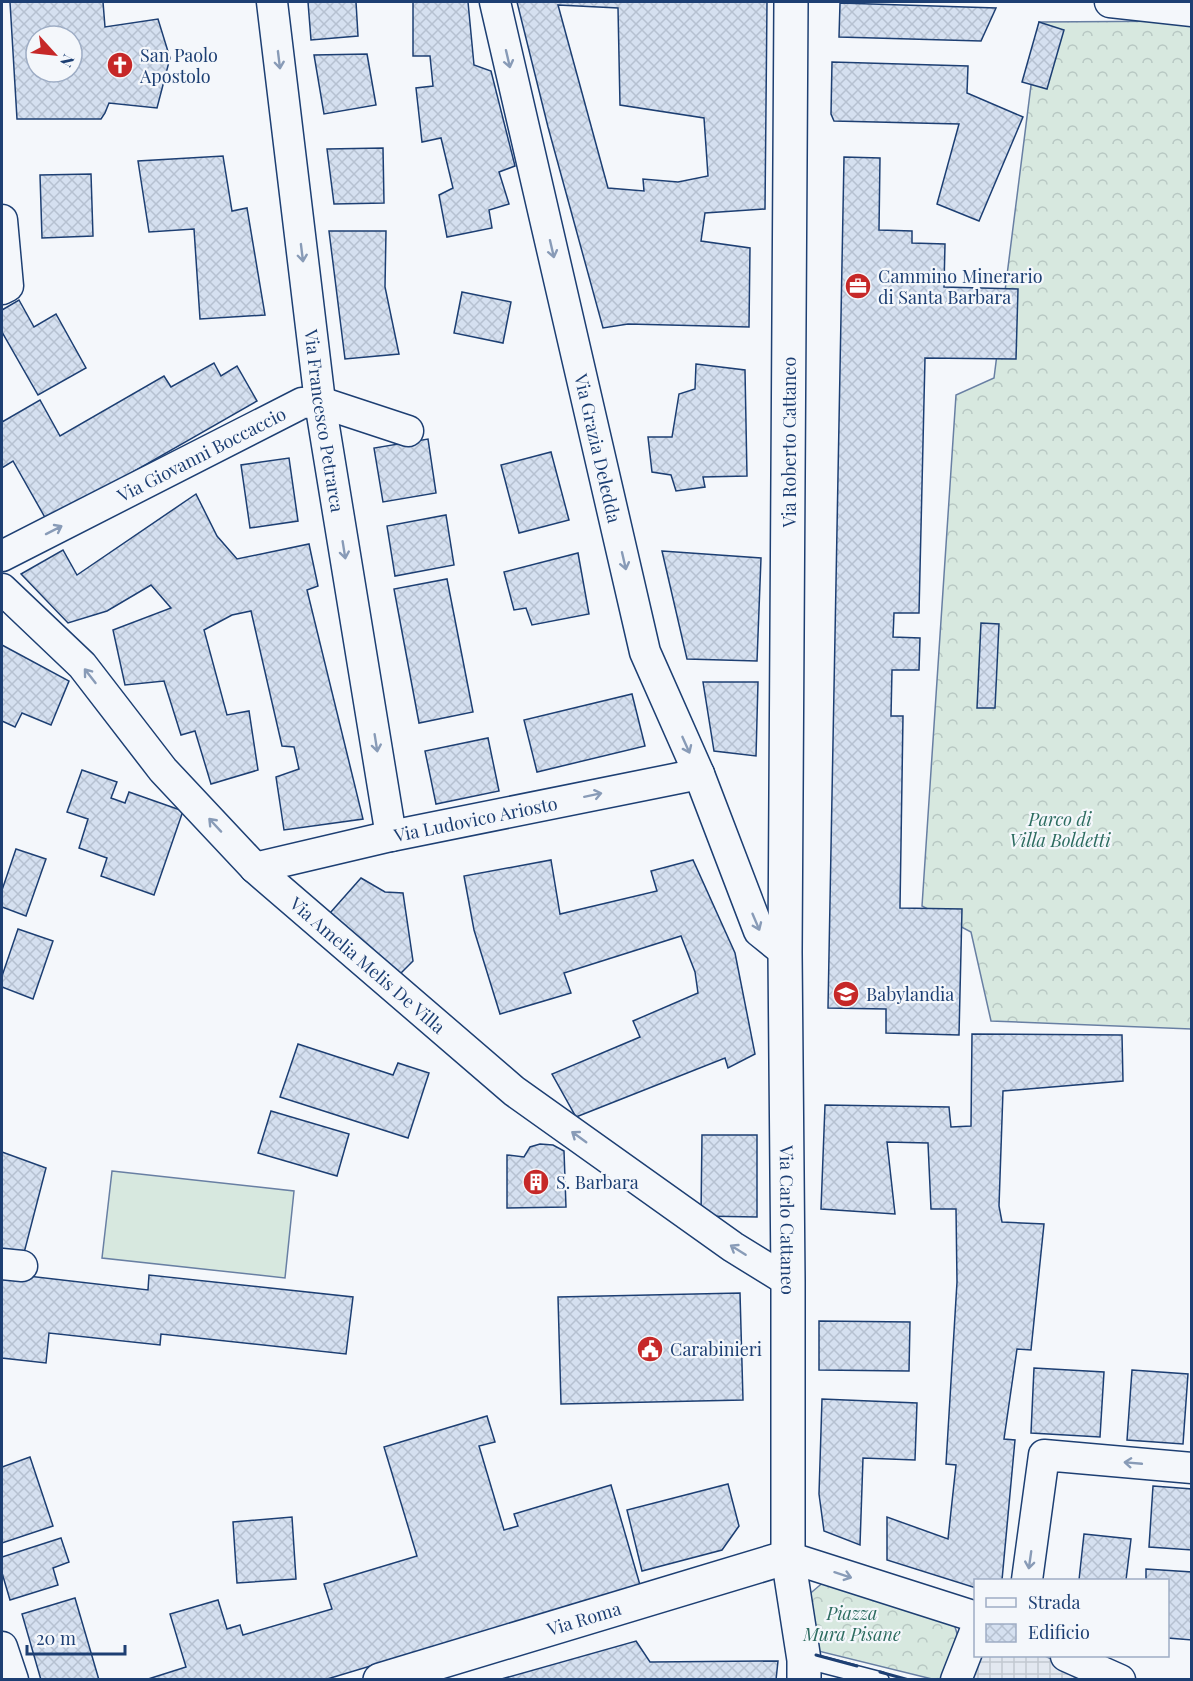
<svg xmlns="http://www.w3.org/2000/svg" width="1193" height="1681" viewBox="0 0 1193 1681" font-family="'Playfair Display',serif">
<defs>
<pattern id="forest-crowns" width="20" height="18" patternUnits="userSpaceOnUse" patternTransform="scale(1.5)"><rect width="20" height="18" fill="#d7e8df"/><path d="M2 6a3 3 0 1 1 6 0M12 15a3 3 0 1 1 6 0" fill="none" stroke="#b8c8c3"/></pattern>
<pattern id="plaza-grid" width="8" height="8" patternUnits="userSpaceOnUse" patternTransform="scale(1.5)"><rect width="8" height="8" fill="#e3e8f0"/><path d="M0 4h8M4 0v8" fill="none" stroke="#c2c8d1"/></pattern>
<pattern id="building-cross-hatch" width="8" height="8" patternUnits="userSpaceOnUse" patternTransform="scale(1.5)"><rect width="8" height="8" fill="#d5e0f0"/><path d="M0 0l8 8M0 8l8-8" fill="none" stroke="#b6c1d1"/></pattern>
</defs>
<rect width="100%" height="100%" fill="#f4f7fb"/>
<g fill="url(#forest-crowns)" stroke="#687fa3" stroke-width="1.5">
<path d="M1191,21V1029L991,1021L971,932L922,906L956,395L994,378L1039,22Z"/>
<path d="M826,1580L952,1617L959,1640L944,1679H932L810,1649L806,1597Z"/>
</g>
<path fill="#d7e8df" stroke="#687fa3" stroke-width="1.5" d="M112,1171L294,1191L285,1278L102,1258Z"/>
<path fill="url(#plaza-grid)" stroke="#687fa3" stroke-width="1.5" d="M976,1656H1045L1093,1679L961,1680Z"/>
<g fill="url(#building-cross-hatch)" stroke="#1d3f73" stroke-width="1.5" fill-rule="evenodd">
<path d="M10,2H103L105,27L158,19L170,58L157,108L109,103L105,113L101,119H17ZM36,36H72V72H36Z"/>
<path d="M308,2H356L358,36L311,40Z"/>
<path d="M413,2H468L474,65L491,71L515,166L499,172L509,204L489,210L492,228L447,237L439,195L453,188L441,138L422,142L416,88L433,86L430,56H413Z"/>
<path d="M517,2H767L765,209L705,213L701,241L750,248L749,327L628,324L603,328L548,127ZM558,5L618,8L620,105L704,118L708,176L678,182L643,179L644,191L608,188Z"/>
<path d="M840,3L996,8L981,41L839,37Z"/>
<path d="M1039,22L1064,30L1047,89L1022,82Z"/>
<path d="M367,54L376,105L324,114L314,55Z"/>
<path d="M832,62L968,66L967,93L1023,117L979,221L937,204L959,124L834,121L831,114Z"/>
<path d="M383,148L384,203L334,204L327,149Z"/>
<path d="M223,156L232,211L247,208L265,315L200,319L194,229L149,232L138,161Z"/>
<path d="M844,157L880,158L879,230L912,231V243L945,244L944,287L1018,289L1016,359L925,358L919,613H894L893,637L920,638L919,670H892L891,716H903L900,908L962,909L959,1035L886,1033V1009L828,1008Z"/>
<path d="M91,174L93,236L42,238L40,175Z"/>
<path d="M329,231H386L385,287L399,354L345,359Z"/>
<path d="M462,292L511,302L503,343L454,333Z"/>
<path d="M19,300L34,327L56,314L86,368L38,395L2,332V310Z"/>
<path d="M214,363L221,376L237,366L257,401L47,521L13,461L2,468V422L40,400L60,436L164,376L171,387Z"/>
<path d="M696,364L745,370L747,476L703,477L705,487L676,491L671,475L652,472L648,437H672L679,394L695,389Z"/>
<path d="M428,439L436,493L383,502L374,448Z"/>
<path d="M551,452L569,520L519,533L501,465Z"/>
<path d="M289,458L298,521L250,528L241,465Z"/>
<path d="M196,494L217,536L237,559L309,544L318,586L307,590L363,819L284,830L276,777L299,769L294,747L282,746L251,611L232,615L204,630L227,715L249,711L258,770L211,784L195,731L181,735L164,681L125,685L113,630L171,608L151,585L107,611L68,623L21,574L63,550L77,575Z"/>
<path d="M446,515L454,565L395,576L387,526Z"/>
<path d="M662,551L761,558L757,661L687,659Z"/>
<path d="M578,553L589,614L532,625L526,608L514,610L504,572Z"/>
<path d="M447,579L473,712L419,723L394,589Z"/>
<path d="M981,623L999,624L995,708H977Z"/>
<path d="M2,645L69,681L51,725L22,713L15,727L2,721Z"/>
<path d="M703,682H758L756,756L714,751Z"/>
<path d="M632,694L645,746L537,772L524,720Z"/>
<path d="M488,738L499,791L436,804L425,751Z"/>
<path d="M82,770L117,782L111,798L125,803L129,792L183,811L154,895L101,876L107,858L79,848L88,819L67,812Z"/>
<path d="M16,849L46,859L26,916L2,907V890Z"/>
<path d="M551,860L560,914L657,891L651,871L693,860L735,953L755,1054L728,1068L725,1058L576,1117L552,1074L640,1037L633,1021L698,993L695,972L681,936L564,973L571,993L500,1014L474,930L464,876Z"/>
<path d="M361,878L385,892L403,893L413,961L395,979L330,913Z"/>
<path d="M18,929L53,941L33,999L2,987V976Z"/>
<path d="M972,1034L1122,1035L1123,1081L1003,1091L999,1206L1002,1222L1044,1224L1031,1350L1017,1349L1004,1439L1015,1440L1002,1580H976V1588L887,1560V1517L948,1539L956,1465L946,1464L957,1282L956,1209H931L928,1143L887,1142L895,1214L821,1209L825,1105L949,1107L951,1127L971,1126Z"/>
<path d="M298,1044L393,1075L398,1063L429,1073L408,1138L280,1097Z"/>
<path d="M271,1111L349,1134L337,1176L258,1153Z"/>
<path d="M702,1135H757V1217L701,1216Z"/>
<path d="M540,1144L553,1145L564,1151L566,1207L507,1208V1155L524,1157L530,1147Z"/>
<path d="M2,1152L46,1168L24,1253L2,1251Z"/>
<path d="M2,1273L148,1290L149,1275L353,1297L346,1354L161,1334L160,1345L49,1333L46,1363L2,1358Z"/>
<path d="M740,1293L743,1400L561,1404L558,1297Z"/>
<path d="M819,1321L910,1322L909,1371L819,1370Z"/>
<path d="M1034,1368L1104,1372L1100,1437L1031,1433Z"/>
<path d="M1132,1370L1188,1374L1183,1444L1127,1440Z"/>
<path d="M822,1399L917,1403L915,1460L863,1458L860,1545L824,1531L819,1494Z"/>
<path d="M487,1416L495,1442L479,1446L504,1530L518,1526L514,1514L611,1485L640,1585L324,1680H145L186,1667L170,1614L218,1600L227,1629L240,1625L243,1635L332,1609L324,1584L417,1556L384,1447Z"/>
<path d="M30,1457L53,1526L2,1543V1467Z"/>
<path d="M728,1484L739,1526L722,1550L642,1571L627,1510Z"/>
<path d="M1153,1486L1192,1489V1550L1149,1547Z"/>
<path d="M292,1517L296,1579L237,1583L233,1522Z"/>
<path d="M1084,1534L1131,1539L1126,1580H1079Z"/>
<path d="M61,1538L69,1562L53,1568L58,1585L10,1600L2,1573V1557Z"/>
<path d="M1146,1569L1192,1572V1640L1168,1638V1580H1146Z"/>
<path d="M75,1598L99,1680H41L22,1614Z"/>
<path d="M636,1641L650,1662L778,1661L776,1680H498Z"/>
</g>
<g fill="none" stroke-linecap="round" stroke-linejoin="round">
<defs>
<path id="service" d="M804,1660L881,1680"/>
<g id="minor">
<path id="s1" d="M272,2L320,402L391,836"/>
<path id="s2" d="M495,2L645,652L699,774L759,931L785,952"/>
<path d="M1110,2L1192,11"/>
<path d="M2,220L8,286L2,289"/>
<path id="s3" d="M2,556L302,403L320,402L408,431"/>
<path id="s4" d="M2,589L82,665L163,770L255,868L514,1091L733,1247L788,1281"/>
<path id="s5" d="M255,868L391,836L699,774"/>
<path d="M2,1264L22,1266"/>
<path d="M788,1557L976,1617"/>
<path d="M1027,1580L1044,1455L1192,1468"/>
<path d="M2,1647L13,1680"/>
<path d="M1066,1656L1120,1680"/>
<path d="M956,1680L976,1629"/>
</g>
<g id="secondary">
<path id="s6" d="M791,2L785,952L788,1281V1557L804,1660V1680"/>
<path id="s7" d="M380,1680L788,1557"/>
</g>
</defs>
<use href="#service" stroke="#1d3f73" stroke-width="18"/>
<use href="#minor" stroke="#1d3f73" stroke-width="33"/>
<use href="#secondary" stroke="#1d3f73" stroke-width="36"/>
<use href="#service" stroke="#f4f7fb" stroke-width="15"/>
<use href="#minor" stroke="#f4f7fb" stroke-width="30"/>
<use href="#secondary" stroke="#f4f7fb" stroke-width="33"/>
<g stroke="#1d3f73" stroke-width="3">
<path d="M816,1655L857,1666"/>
<path d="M880,1672L909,1680"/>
</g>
</g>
<defs><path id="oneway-shaft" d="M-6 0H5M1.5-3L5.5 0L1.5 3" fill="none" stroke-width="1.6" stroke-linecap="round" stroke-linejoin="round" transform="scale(1.5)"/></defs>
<g stroke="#889bb7">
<use href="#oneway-shaft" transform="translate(508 59) rotate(77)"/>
<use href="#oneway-shaft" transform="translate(279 60) rotate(83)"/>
<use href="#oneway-shaft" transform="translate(552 249) rotate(77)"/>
<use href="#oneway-shaft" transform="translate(302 253) rotate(83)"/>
<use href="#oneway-shaft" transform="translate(54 530) rotate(-27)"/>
<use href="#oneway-shaft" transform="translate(344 550) rotate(81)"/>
<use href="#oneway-shaft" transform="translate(624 561) rotate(77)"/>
<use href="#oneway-shaft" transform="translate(90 676) rotate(-128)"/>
<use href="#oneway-shaft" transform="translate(376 743) rotate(81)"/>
<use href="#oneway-shaft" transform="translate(686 745) rotate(66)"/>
<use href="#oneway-shaft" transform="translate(593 795) rotate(-12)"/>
<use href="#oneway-shaft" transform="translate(215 825) rotate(-133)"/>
<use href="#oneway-shaft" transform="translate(756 922) rotate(67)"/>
<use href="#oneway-shaft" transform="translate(579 1137) rotate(-144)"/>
<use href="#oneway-shaft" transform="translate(738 1250) rotate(-148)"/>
<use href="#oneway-shaft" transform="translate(1133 1463) rotate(-175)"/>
<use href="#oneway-shaft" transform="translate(1030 1560) rotate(98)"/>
<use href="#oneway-shaft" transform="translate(843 1575) rotate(18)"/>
</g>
<defs>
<symbol id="church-disc" viewBox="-11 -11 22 22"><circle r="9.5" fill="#c62828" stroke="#f4f7fb"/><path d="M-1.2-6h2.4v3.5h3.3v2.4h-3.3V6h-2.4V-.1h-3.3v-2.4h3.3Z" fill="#fff"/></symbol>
<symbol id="office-disc" viewBox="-11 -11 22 22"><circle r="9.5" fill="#c62828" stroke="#f4f7fb"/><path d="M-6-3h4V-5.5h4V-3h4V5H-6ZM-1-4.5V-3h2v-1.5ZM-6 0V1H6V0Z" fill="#fff"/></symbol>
<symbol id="school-disc" viewBox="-11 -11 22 22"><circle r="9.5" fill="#c62828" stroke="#f4f7fb"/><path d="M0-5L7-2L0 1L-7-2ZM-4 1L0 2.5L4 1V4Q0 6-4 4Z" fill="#fff"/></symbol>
<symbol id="building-disc" viewBox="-11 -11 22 22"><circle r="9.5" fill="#c62828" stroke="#f4f7fb"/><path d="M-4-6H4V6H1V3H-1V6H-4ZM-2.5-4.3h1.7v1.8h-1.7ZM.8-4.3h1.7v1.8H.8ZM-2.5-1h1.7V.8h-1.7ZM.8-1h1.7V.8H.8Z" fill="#fff"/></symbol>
<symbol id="civic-disc" viewBox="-11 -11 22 22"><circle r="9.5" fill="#c62828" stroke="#f4f7fb"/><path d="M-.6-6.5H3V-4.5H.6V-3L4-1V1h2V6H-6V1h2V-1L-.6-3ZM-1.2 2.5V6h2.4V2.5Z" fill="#fff"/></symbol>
</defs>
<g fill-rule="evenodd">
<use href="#church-disc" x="105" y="50" width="30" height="30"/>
<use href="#office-disc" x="843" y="271" width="30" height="30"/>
<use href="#school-disc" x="831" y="979" width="30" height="30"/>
<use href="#building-disc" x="521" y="1167" width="30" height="30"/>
<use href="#civic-disc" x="635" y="1334" width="30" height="30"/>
</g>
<g text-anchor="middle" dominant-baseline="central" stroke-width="4.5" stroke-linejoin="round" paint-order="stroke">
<g font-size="18" fill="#1d3f73" stroke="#f4f7fb" text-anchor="start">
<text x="140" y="55">San Paolo<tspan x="140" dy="21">Apostolo</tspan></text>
<text x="878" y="276">Cammino Minerario<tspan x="878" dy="21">di Santa Barbara</tspan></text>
<text x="866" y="994">Babylandia</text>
<text x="556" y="1182">S. Barbara</text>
<text x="670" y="1349">Carabinieri</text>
</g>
<g font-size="18" fill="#1d3f73" stroke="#f4f7fb">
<text stroke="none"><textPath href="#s1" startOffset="422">Via Francesco Petrarca</textPath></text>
<text transform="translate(789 442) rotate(-90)">Via Roberto Cattaneo</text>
<text stroke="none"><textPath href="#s2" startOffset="458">Via Grazia Deledda</textPath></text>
<text stroke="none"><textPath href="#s3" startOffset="224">Via Giovanni Boccaccio</textPath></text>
<text stroke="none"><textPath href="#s5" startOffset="226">Via Ludovico Ariosto</textPath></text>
<text stroke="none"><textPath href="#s4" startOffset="526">Via Amelia Melis De Villa</textPath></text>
<text stroke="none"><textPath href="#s6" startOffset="1218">Via Carlo Cattaneo</textPath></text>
<text stroke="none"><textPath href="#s7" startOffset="213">Via Roma</textPath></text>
</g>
<g font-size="18" font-style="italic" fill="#2c6c60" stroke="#f4f7fb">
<text x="1060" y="819">Parco di<tspan x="1060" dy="21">Villa Boldetti</tspan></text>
<text x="852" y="1613">Piazza<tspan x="852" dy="21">Mura Pisane</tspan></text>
</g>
</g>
<rect width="1193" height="1681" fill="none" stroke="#1d3f73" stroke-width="6"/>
<rect x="974" y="1579" width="195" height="78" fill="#f4f7fb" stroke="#9eadc5" stroke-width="1.5"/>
<rect x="986" y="1598" width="30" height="9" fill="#f4f7fb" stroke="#9eadc5" stroke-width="1.5"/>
<text x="1028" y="1609" font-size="18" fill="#1d3f73">Strada</text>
<rect x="986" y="1624" width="30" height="18" fill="url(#building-cross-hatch)" stroke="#9eadc5" stroke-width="1.5"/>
<text x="1028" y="1639" font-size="18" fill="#1d3f73">Edificio</text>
<g transform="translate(54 54) rotate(117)"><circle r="28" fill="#f4f7fb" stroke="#9eadc5" stroke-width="1.5"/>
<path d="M0-4.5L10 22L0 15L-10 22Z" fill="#c62828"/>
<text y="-9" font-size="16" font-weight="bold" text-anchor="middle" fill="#1d3f73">N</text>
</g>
<path d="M27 1645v9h98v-9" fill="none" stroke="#1d3f73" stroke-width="3"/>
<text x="36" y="1645" font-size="18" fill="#1d3f73" stroke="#f4f7fb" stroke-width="4.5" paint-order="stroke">20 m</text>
</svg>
